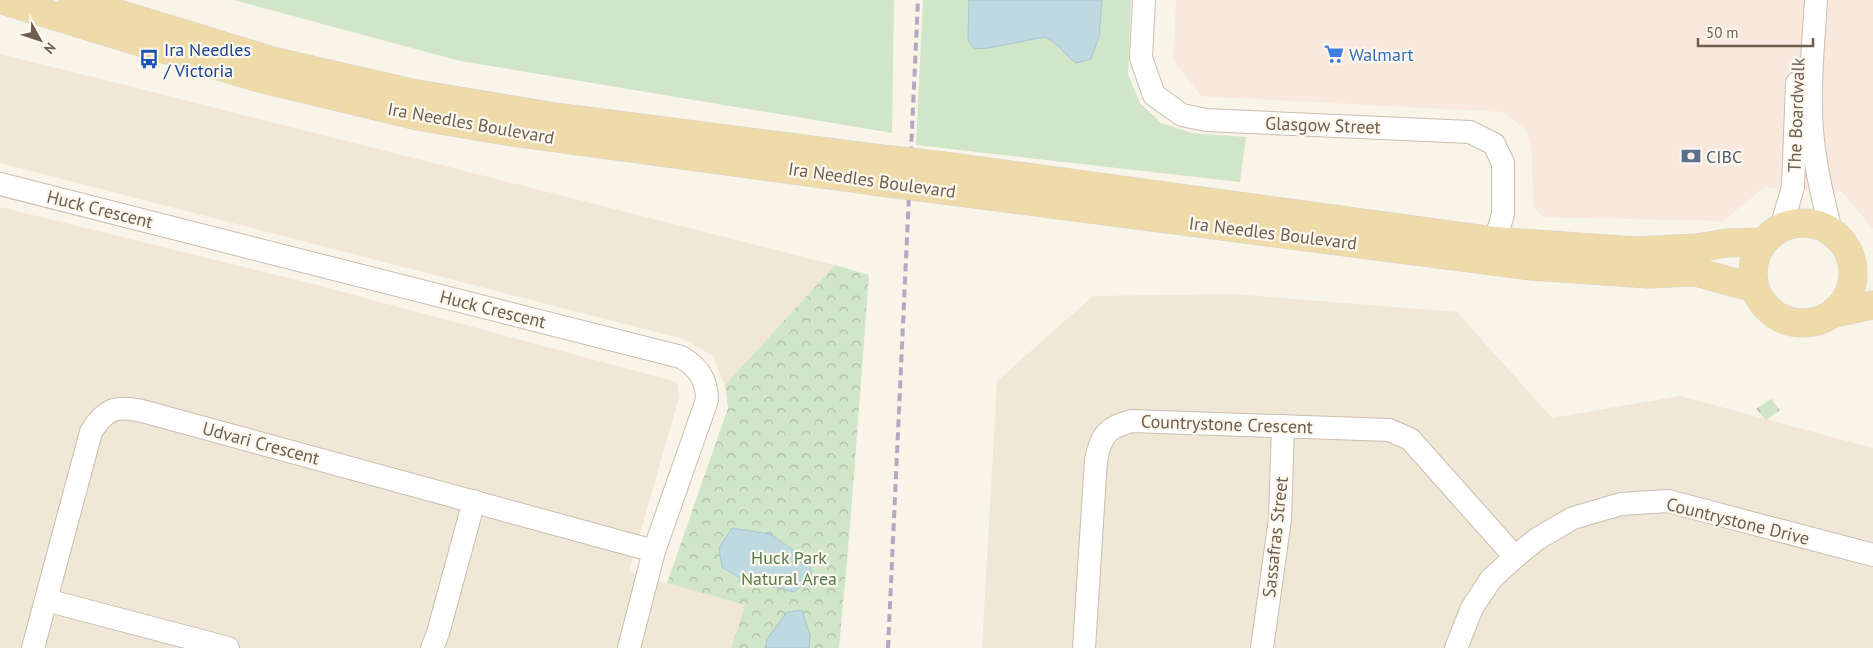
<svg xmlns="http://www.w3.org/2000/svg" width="1873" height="648" viewBox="0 0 1873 648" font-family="'PT Sans',sans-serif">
<defs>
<pattern id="forest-crowns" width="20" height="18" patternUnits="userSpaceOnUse" patternTransform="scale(1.25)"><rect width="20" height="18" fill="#d1e5c8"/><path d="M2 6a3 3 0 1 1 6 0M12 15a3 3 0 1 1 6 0" fill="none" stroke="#aebda5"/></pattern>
</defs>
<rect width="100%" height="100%" fill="#f9f4e8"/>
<g fill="#f0e7d7">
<path d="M0,54L117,83L835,265L725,385L712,355L683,339L0,163Z"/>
<path d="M0,207L317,285L677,382L679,397L629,572L745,605L731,648H0Z"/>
<path d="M1234,294L1457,312L1552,418L1680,396L1873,448V648H982L997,381L1093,296Z"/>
</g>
<path fill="#f8e8dd" d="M1176,0H1873V229L1842,192L1765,187L1723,221L1543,217L1533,207L1532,152L1526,130L1502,112L1201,96L1173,60Z"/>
<g fill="#d1e5c8">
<path d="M234,0H894L892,133L460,61Z"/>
<path d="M923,0H1131L1128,74L1140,103L1161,123L1192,133L1246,137L1240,182L916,145Z"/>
</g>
<g fill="url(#forest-crowns)">
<path d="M835,265L869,275L850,527L839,648H731L745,605L667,583L728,408L725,385Z"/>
<path d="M1771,399L1780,410L1766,420L1756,409Z"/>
</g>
<g fill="#bfd9e0" stroke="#a6c6d1">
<path d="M969,0H1102L1099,37L1091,59L1076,63C1063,54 1061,45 1045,37L988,48L974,49L968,40Z"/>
<path d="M732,528L770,534L799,554L810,563L812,576L794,592L743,580L722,567L719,548Z"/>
<path d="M802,610L810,635L809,648H766L767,639L787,612Z"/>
</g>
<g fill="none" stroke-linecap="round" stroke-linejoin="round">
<defs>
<g id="minor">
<path d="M1144,0L1141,58L1154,95L1182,115L1206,120L1470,132L1494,144L1503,163V214L1495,241"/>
<path d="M1816,0C1814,35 1810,72 1811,107C1811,149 1821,191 1831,231"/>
<path d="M0,184L681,357C698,367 707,379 707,400L654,551L629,648"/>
<path d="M1781,228L1793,187L1797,83"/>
<path d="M46,600L228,648"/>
<path d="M33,648L91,432C105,409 116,405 142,411L654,551"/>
<path d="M432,648L438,633L474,501"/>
<path d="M1084,648L1096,460C1101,435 1107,427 1132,421L1389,430L1410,439L1515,557"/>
<path d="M1262,648L1280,519L1283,426"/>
<path d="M1456,648L1472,608L1491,579L1515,557L1537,539L1573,518L1621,504L1668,501L1873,555"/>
</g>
<g id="major">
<path d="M2,0L259,78L417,116L505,131L873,181"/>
<path d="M73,0L276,62L411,93L555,117L874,158"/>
<path d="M945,166L1495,241L1635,251L1696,248L1727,243L1763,242"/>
<path d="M944,190L1530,266L1649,274L1696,272L1754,288"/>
<circle cx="1803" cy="273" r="50"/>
<path d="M1834,313L1873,305"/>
</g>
</defs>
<use href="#minor" stroke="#cabdaf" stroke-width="24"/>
<use href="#major" stroke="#d7d2ce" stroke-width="29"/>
<use href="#minor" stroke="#fff" stroke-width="22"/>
<use href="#major" stroke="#efdba9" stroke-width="28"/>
<path stroke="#b8a7c2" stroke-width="4" stroke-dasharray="8 5" stroke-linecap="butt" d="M888,648L918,0"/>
<defs>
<g id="major-bridge">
<path d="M874,158L945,166"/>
<path d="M873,181L944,190"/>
</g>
</defs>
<use href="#major-bridge" stroke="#d7d2ce" stroke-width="29" stroke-linecap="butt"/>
<use href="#major-bridge" stroke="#efdba9" stroke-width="28"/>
</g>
<defs>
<symbol id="supermarket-bare" viewBox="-9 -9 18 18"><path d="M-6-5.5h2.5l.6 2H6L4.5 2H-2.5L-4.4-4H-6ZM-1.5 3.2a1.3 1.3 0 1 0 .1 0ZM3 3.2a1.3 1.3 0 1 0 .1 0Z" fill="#3f7fe0" stroke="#fdf8ee" stroke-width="2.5" paint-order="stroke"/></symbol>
<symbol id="bus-bare" viewBox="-9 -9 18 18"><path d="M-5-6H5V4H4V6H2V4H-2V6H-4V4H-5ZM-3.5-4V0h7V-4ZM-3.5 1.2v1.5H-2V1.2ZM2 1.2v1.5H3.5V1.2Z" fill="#1a4fb4" stroke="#fdf8ee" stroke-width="2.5" paint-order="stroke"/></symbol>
<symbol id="bank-bare" viewBox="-9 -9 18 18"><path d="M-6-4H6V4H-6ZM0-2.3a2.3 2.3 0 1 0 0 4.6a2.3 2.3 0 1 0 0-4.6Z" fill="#5c6f8a" stroke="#fdf8ee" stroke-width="2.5" paint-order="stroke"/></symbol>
</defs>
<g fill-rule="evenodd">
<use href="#supermarket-bare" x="1320" y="40" width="28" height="28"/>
<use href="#bus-bare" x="135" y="45" width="28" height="28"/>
<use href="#bank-bare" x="1677" y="142" width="28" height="28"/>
</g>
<g text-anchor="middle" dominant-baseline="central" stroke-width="4.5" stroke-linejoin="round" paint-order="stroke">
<g font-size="18" fill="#164399" stroke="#fdf8ee" text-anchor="start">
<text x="164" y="49">Ira Needles<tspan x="164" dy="21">/ Victoria</tspan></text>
</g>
<g font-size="18" fill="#366cbe" stroke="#fdf8ee" text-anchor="start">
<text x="1349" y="54">Walmart</text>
</g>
<g font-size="18" fill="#705e4f" stroke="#fdf8ee">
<text transform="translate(1796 115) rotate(-88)">The Boardwalk</text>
<text transform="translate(471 123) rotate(10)">Ira Needles Boulevard</text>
<text transform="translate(1323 125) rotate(2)">Glasgow Street</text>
<text transform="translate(872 180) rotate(8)">Ira Needles Boulevard</text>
<text transform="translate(100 209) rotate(14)">Huck Crescent</text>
<text transform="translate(1273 233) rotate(7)">Ira Needles Boulevard</text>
<text transform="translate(493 309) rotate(14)">Huck Crescent</text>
<text transform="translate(1227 424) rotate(2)">Countrystone Crescent</text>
<text transform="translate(261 443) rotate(15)">Udvari Crescent</text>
<text transform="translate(1738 521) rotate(14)">Countrystone Drive</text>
<text transform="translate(1275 537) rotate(-84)">Sassafras Street</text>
</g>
<g font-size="18" fill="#4e5e75" stroke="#fdf8ee" text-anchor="start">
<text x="1706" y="156">CIBC</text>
</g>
<g font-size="18" fill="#557a4c" stroke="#fdf8ee">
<text x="789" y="557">Huck Park<tspan x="789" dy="21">Natural Area</tspan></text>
</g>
</g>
<g transform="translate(40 40) rotate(130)" stroke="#fdf8ee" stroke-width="4" paint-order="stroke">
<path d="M0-4L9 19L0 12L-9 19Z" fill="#705e4f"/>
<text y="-8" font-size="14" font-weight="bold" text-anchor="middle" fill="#705e4f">N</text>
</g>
<path d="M1698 38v8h115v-8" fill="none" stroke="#705e4f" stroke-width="2.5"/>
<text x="1706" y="38" font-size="15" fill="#705e4f" stroke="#fdf8ee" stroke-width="4" paint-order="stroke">50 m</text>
</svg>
